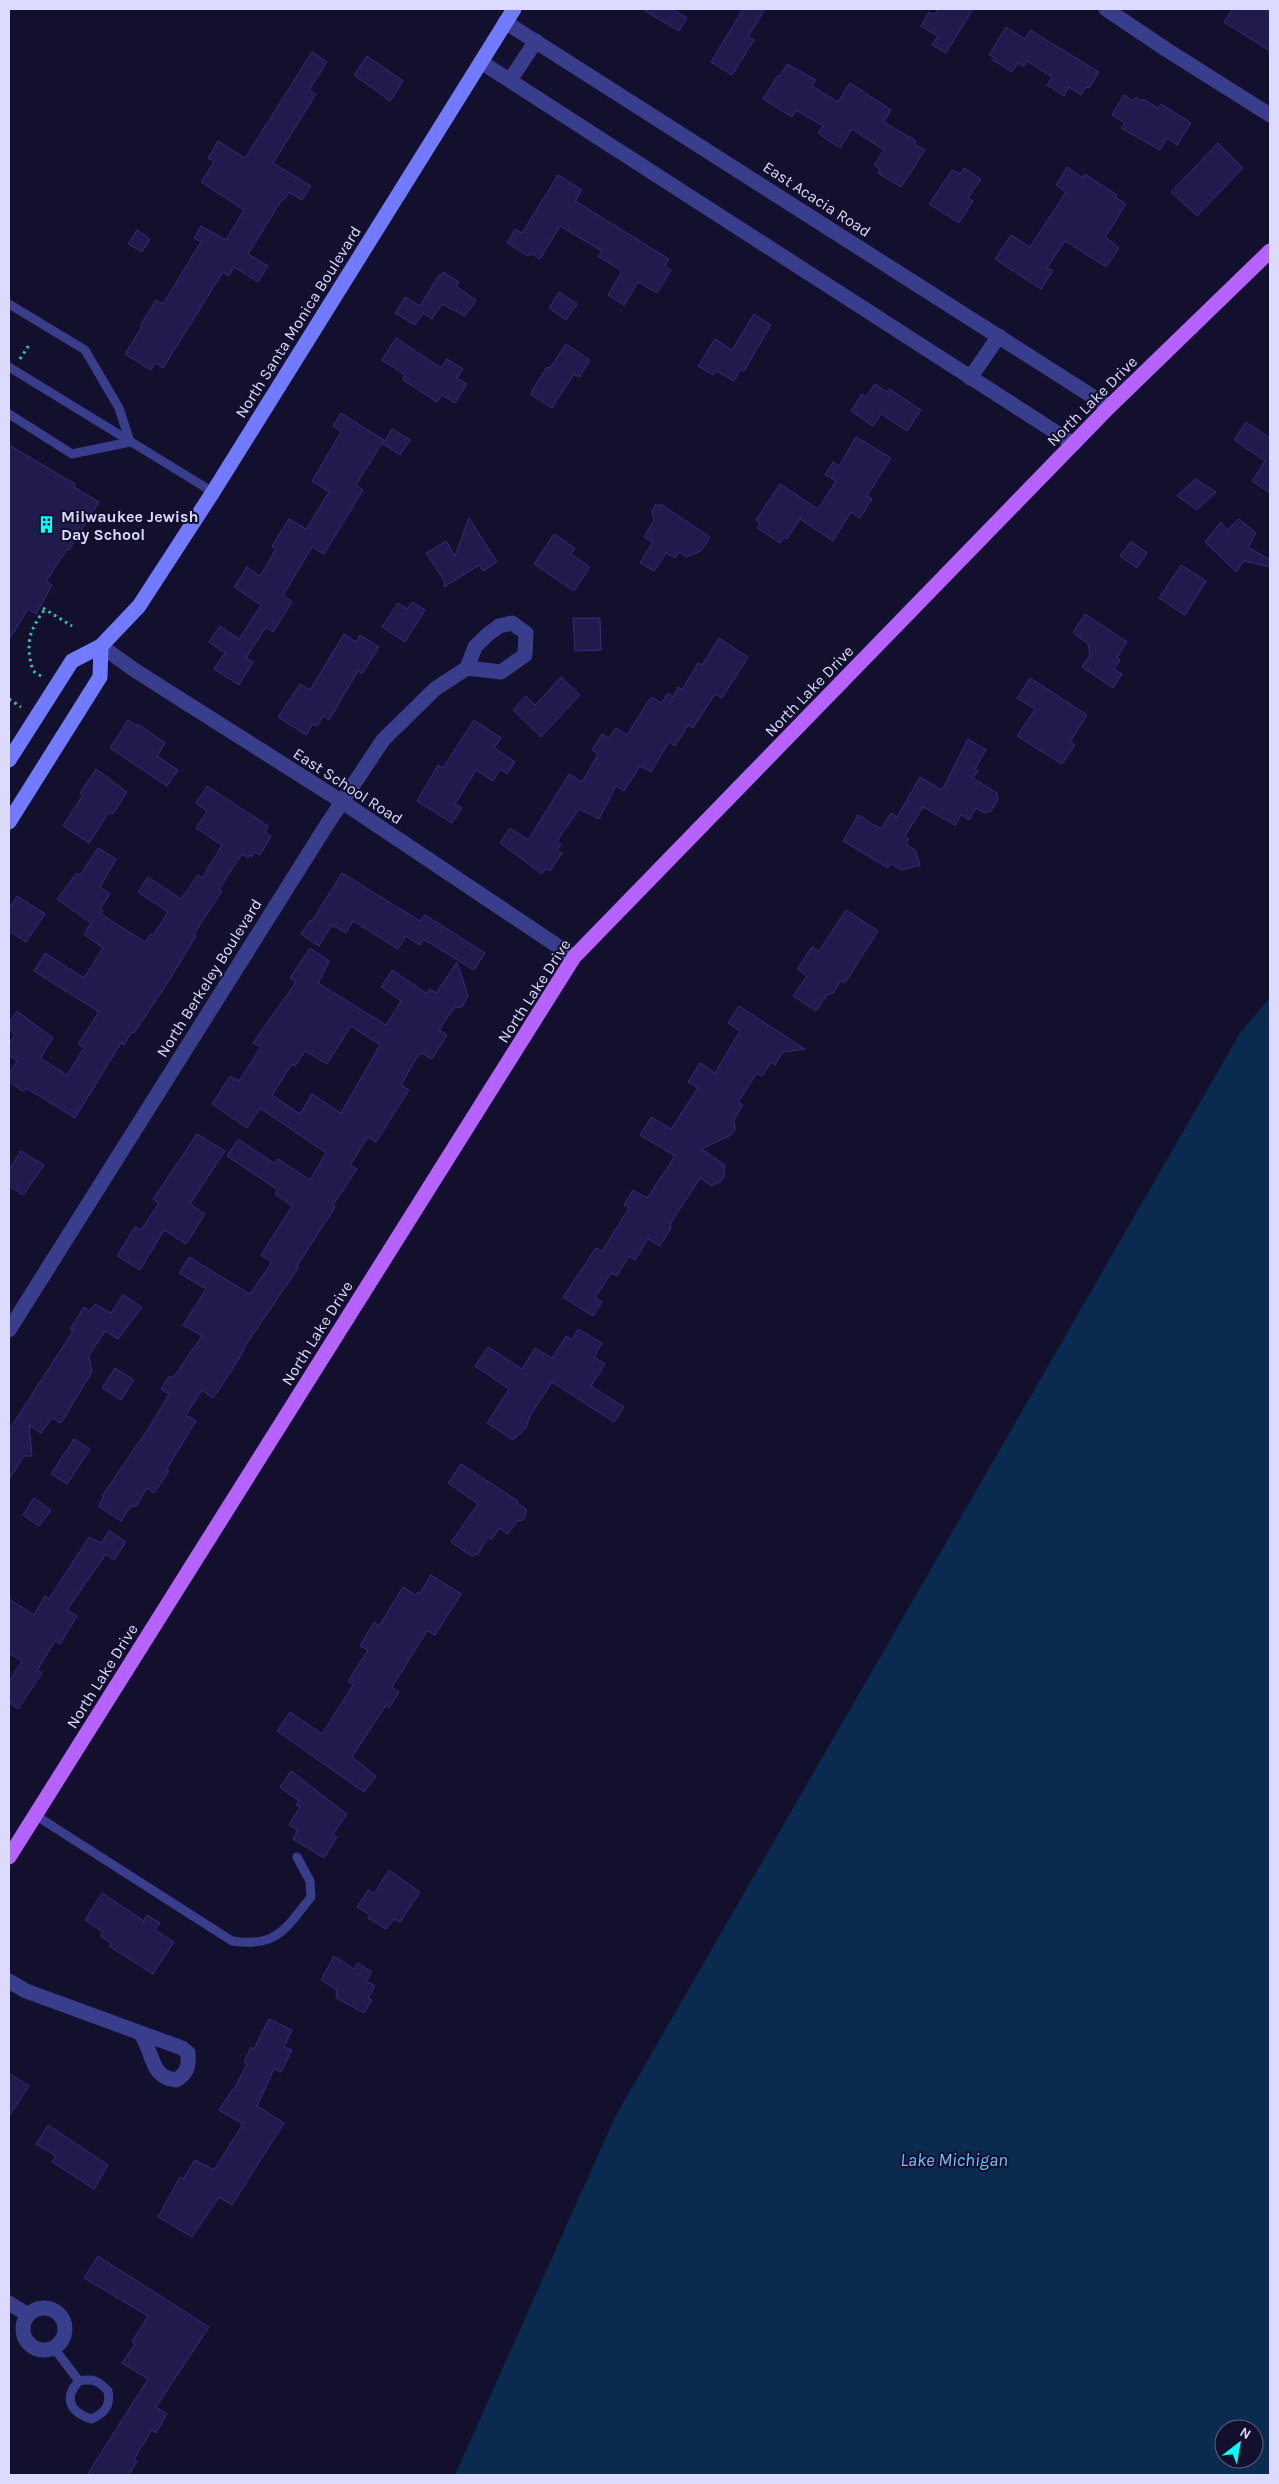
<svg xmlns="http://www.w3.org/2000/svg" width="1279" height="2484" viewBox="0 0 1279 2484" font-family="Karla,sans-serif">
<rect width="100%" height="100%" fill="#12102c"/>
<path fill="#0b2a50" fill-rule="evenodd" d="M1270,998V2475H455L615,2117L1240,1033ZM1224,2429H1254V2459H1224Z"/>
<g fill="#211b4d" stroke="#352c7a" fill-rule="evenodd">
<path d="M642,9H672L687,18L679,31Z"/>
<path d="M743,9H765L748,37L754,40L732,75L711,62Z"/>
<path d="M938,9H973L946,53L932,45L938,36L921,26L929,12L934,15Z"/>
<path d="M1233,9H1264L1270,13V51L1224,22Z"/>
<path d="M1006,27L1025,39L1030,30L1099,72L1089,88L1086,87L1081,95L1069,87L1064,96L1047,85L1052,77L1027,61L1023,67L1018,63L1012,72L993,60L995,58L989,55Z"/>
<path d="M312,52L327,62L309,90L316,94L273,163L311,186L302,200L289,192L285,199L283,198L248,254L268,266L258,282L234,267L229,276L223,272L163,368L155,363L151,370L125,354L142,327L140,326L156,300L163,304L201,242L194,238L201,226L226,240L244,210L201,182L214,162L208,158L218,141L245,158Z"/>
<path d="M367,56L403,81L390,101L354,75Z"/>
<path d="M787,64L816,80L812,86L838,102L850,83L891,110L884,122L916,141L914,144L925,150L901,187L878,173L880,169L874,165L884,150L852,129L840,148L818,133L823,126L796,110L792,117L763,99L778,75L780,76Z"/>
<path d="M1124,95L1133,101L1136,97L1142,101L1143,99L1158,108L1161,104L1191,123L1177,145L1167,138L1160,150L1121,128L1125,123L1112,115Z"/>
<path d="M1218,143L1243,168L1197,216L1171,192Z"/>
<path d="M1067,167L1083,178L1085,174L1117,195L1115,197L1126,204L1105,237L1119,248L1106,267L1065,241L1047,268L1053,271L1041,289L995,259L1011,235L1030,247L1066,192L1056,185Z"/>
<path d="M964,168L981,179L968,198L973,201L959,223L929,204L952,170L960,174Z"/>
<path d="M558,175L582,190L575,201L669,259L665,266L671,270L657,293L638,282L624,305L608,295L622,271L598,256L602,251L560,226L540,259L530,253L528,256L507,243L515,229L522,233Z"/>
<path d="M137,230L150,239L142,252L128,244Z"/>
<path d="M443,272L459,282L456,286L476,300L465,316L442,304L432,319L423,313L415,325L395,313L405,297L420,306L439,275L441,276Z"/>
<path d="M559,292L577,304L566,320L549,308Z"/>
<path d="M754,314L771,325L744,371L741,369L734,381L716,371L713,375L698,366L715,339L732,350Z"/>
<path d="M396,338L441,368L447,359L463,369L457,378L467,384L455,403L442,395L437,402L403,380L405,375L382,360Z"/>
<path d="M566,344L590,360L579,377L574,374L552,408L530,394L547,367L550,368Z"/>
<path d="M875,384L887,392L889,389L921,410L907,431L881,414L873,426L851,411L862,394L866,397Z"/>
<path d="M341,413L384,440L356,485L363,490L324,554L312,547L285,592L284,596L292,602L273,632L266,627L246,658L253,662L239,685L214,669L225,653L209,642L220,626L239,639L261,605L234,587L247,567L260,576L276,549L272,546L289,519L306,529L329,492L312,481L341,432L333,426Z"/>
<path d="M1246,422L1270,438V493L1252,481L1265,461L1234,440Z"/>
<path d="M392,429L410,440L400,455L383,444Z"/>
<path d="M856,437L891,458L867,496L872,499L860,518L851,512L833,541L800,519L787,539L784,537L780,543L757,528L760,523L756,520L780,484L818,509L836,481L825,475L833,462L839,466Z"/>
<path d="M9,445L75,484L74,487L99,502L69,550L67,549L46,581L52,585L36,614L28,609L9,640Z"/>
<path d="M1195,479L1216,492L1197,510L1177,496Z"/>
<path d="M655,505H662L710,537L701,551L687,557L679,552L675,558L666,553L654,571L640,563L653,542L644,537L654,520L652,511Z"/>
<path d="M469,518L497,562L483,571L479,565L444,587L445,582L426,553L446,541L455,556Z"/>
<path d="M1239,519L1256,533L1248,547L1270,560V567L1244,561L1236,572L1205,542L1221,522L1227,530Z"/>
<path d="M554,534L575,548L571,554L590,567L574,591L534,564Z"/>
<path d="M1131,541L1147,553L1137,568L1120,556Z"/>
<path d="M1181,565L1206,581L1185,615L1159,598Z"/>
<path d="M412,602L425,610L405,642L382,627L398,603L407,609Z"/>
<path d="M1085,614L1127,642L1117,657L1120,660L1114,669L1122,674L1113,688L1082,667L1090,655L1088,644L1073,633Z"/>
<path d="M573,618H600L601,650L575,651Z"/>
<path d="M344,634L356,642L360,635L379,647L362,674L358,671L329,720L323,716L317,726L313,724L306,735L278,717L300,684L310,690Z"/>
<path d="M719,638L748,657L722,698L715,694L693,728L688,725L675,746L669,742L651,772L640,766L624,791L616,786L599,819L579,809L557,841L561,844L557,850L562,853L550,871L546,868L542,874L500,843L510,828L528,840L569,774L582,782L598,754L592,750L602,734L609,738L616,728L627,735L651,697L662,703L668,693L673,697L678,687L682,690L698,663L702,665Z"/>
<path d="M561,677L580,695L541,737L513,710L526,696L535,705Z"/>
<path d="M1030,678L1087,715L1070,742L1075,745L1062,764L1017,736L1035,709L1017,698Z"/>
<path d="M128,720L137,726L138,724L165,743L157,756L178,770L167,786L110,748Z"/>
<path d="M474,720L501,738L494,748L515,762L507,774L500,769L493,781L476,770L455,804L462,808L452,823L417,801L438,765L443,768Z"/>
<path d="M968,739L986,750L975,769L978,771L973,778L997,793L998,800L991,811L984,813L976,808L969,820L961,815L955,825L923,807L905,836L909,839L906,844L915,850L920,865L902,870L891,864L888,868L843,841L858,815L881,829L891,813L897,817L920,777L942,790Z"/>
<path d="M96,769L127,792L113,814L109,812L89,843L63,826L83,795L80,793Z"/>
<path d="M207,786L268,826L265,832L271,836L260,855L255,852L252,857L250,855L248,858L242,854L219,889L222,891L194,934L196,936L168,982L134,1033L132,1032L124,1045L121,1043L75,1118L26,1088L24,1091L21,1090L9,1082V1074L17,1061L9,1055V1044L15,1034L9,1029V1023L17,1011L53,1038L40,1058L67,1075L84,1048L78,1044L99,1012L34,971L45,953L84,978L103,948L84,934L91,923L57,899L77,873L80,875L98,848L116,859L100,887L110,894L100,909L103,911L101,914L145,942L150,935L154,934L168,912L138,892L148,877L181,899L198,875L202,878L222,845L196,828L207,811L196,803Z"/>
<path d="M342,873L420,921L425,915L485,953L474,970L423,939L420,945L406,936L398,949L353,921L346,933L332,925L319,946L301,934L310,920L312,921Z"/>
<path d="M17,896L45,914L26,942L9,931V909Z"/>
<path d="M846,910L878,931L845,983L841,981L833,993L827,995L816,1011L793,996L807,976L797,969L812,947L819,951Z"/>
<path d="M310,948L329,961L318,983L386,1025L401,1001L381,987L392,970L426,993L430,989L436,993L457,962L468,996L462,1007L454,1008L439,1030L447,1035L432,1059L421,1053L417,1057L401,1085L409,1090L376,1142L368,1137L350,1165L357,1169L333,1205L335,1207L297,1266L299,1267L243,1349L244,1350L228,1376L213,1398L202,1390L186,1415L196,1421L166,1470L169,1471L154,1493L147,1488L136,1506H131L121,1521L98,1506L104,1497L102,1496L150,1426L169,1394L161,1389L169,1376L173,1378L202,1336L183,1325L206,1289L179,1273L189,1257L250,1294L272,1262L261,1255L292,1206L275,1194L278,1190L227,1156L238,1139L275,1164L278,1159L310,1180L326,1153L260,1108L247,1128L212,1104L230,1076L239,1081L261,1047L253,1043L296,982L290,978ZM351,1026L380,1045L341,1113L312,1094L300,1114L272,1095L292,1064L295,1066L305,1051L327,1064Z"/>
<path d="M739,1006L805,1049L783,1052L775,1065L771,1062L762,1076L757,1073L738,1102L743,1105L734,1119L735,1130L731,1135L701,1149L725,1165L724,1176L721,1181L712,1186L700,1178L670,1224L671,1228L660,1246L648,1239L635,1260L629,1256L617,1276L611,1273L595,1298L602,1302L593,1316L563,1297L596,1248L602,1251L629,1208L624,1205L633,1190L647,1198L675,1156L640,1135L651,1117L671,1129L698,1088L688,1082L700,1063L715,1073L740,1031L728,1023Z"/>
<path d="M197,1134L225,1151L190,1204L205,1214L186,1244L164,1230L140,1270L117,1256L135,1227L141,1230L159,1203L153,1199Z"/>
<path d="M21,1151L44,1165L23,1195L9,1186V1170Z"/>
<path d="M123,1295L142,1307L118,1339L105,1331L89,1356L92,1372L61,1423L52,1418L41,1433L29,1425L32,1456H24L9,1480V1430L73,1331L70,1329L84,1307L90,1311L95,1304L111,1313Z"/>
<path d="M578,1329L602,1343L594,1357L605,1364L591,1386L624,1407L614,1422L552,1382L530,1416L526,1428L513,1440L487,1423L509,1389L475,1366L488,1347L522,1369L535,1348L552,1358L566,1336L572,1340Z"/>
<path d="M115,1368L134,1380L121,1400L102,1388Z"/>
<path d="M74,1439L90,1449L67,1484L51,1474Z"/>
<path d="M461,1464L518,1501L517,1503L526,1509V1515L523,1520L517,1521L508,1534L499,1528L491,1540L488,1537L478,1554L471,1556L451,1542L478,1504L448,1483Z"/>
<path d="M34,1498L51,1510L39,1526L23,1515Z"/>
<path d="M109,1531L126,1542L114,1560L106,1554L67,1610L77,1616L60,1644L55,1641L37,1670L42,1673L18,1709L9,1702V1682L22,1661L9,1653V1599L34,1615L45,1596L49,1599L89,1537L101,1543Z"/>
<path d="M431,1575L461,1594L435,1635L427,1631L392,1687L399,1692L389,1708L386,1705L352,1757L376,1776L364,1792L277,1731L290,1712L322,1734L353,1685L348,1681L368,1650L360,1646L374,1622L379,1626L403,1587L416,1595L418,1592L420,1593Z"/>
<path d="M291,1771L347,1814L333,1834L337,1837L324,1858L293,1839L298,1830L289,1825L300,1807L296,1805L299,1801L280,1787Z"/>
<path d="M389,1870L420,1892L400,1922L394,1919L386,1929L368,1918L370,1915L357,1907L368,1890L374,1894Z"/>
<path d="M102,1893L144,1921L147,1915L160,1923L155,1930L174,1942L153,1974L109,1946L111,1943L100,1936L103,1932L85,1920Z"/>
<path d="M334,1956L354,1969L358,1963L372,1972L366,1981L375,1986L368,1998L372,2000L364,2013L336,1998L337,1990L321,1980Z"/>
<path d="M269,2019L292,2030L284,2047L292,2050L281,2072L274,2069L257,2106L284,2123L232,2205L219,2197L192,2237L158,2217L180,2177L183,2179L195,2160L214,2170L243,2124L219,2110L232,2090L233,2091L247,2064L244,2062L251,2047L254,2049Z"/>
<path d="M9,2073L29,2086L9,2116Z"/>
<path d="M48,2125L108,2165L94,2189L52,2162L56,2156L36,2144Z"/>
<path d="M98,2256L209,2327L156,2407L167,2414L156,2433L152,2430L134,2459L137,2461L129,2475H87L148,2379L122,2363L135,2344L132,2342L148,2316L84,2278Z"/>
</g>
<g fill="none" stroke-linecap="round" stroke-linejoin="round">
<g stroke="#2cc2ac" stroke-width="3" stroke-dasharray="2.5 4" stroke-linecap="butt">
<path d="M20,359L29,345"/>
<path d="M43,608L72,626"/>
<path d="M41,676L33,671C25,643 29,631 45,609"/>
<path d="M9,699L21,707"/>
</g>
<g stroke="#393e8c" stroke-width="9">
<path d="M9,304L85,350L119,408L130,442"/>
<path d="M9,367L213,492"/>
<path d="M9,414L72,454L130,442"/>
<path d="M35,1815L232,1941C277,1948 286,1928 311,1897L310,1881L297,1857"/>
<path d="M54,2348L79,2381C63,2398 70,2412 91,2419C104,2414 111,2406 108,2391C99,2381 93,2378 79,2381"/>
</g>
<g stroke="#393e8c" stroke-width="15">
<path d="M1106,9L1167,50L1270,115"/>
<path d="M505,22L1109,407"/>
<path d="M481,62L1074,444"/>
<path d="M510,80L536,41"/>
<path d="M970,378L999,336"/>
<path d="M101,646L136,671L341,801L574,957"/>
<path d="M9,1330L326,826L383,740L435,689L467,668L475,647L487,635L499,626L512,623L526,633L525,655L501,672L467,668"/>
<path d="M9,1981L26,1991L182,2048L188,2053C189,2066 187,2074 176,2080C150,2078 153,2051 141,2034"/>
<path d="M9,2303L28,2315"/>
<circle cx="44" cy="2329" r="21"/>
</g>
<g stroke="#727bff" stroke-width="15">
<path d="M9,760L72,661L101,646L139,606L213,492L514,9"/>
<path d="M9,822L100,677L101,646"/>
</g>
<path stroke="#b662ff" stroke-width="15" d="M9,1857L574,957L1109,407L1270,251"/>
</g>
<defs>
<symbol id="building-bare" viewBox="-9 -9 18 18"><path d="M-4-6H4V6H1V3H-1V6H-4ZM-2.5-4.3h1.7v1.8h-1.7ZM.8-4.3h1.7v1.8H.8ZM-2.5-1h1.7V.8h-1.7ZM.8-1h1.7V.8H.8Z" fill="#07fcff" stroke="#12102c" stroke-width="2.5" paint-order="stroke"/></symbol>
</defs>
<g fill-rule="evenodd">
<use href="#building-bare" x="34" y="512" width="25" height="25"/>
</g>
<g text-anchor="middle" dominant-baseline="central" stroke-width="4" stroke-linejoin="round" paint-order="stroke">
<g font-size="16" fill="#dcdbff" stroke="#12102c">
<text transform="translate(817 199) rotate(33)">East Acacia Road</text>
<text transform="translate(298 322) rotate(-58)">North Santa Monica Boulevard</text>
<text transform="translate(1092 401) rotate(-45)">North Lake Drive</text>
<text transform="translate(809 691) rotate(-46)">North Lake Drive</text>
<text transform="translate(348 786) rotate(33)">East School Road</text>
<text transform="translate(209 978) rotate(-58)">North Berkeley Boulevard</text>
<text transform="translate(534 991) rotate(-57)">North Lake Drive</text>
<text transform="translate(317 1333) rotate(-58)">North Lake Drive</text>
<text transform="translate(102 1676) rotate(-58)">North Lake Drive</text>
</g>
<g font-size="16" font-weight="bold" fill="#dcdbff" stroke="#12102c" text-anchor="start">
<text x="61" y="516">Milwaukee Jewish<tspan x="61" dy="18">Day School</tspan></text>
</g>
<g font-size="18" font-style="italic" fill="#69c7ff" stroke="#12102c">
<text x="954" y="2160">Lake Michigan</text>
</g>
</g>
<rect width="1279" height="2484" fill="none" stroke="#dcdbff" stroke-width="20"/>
<g transform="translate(1239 2444) rotate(31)"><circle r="24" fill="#12102c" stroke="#636180"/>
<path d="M0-4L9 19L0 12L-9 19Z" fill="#07fcff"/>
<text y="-8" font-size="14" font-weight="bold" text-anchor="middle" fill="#dcdbff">N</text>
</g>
</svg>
